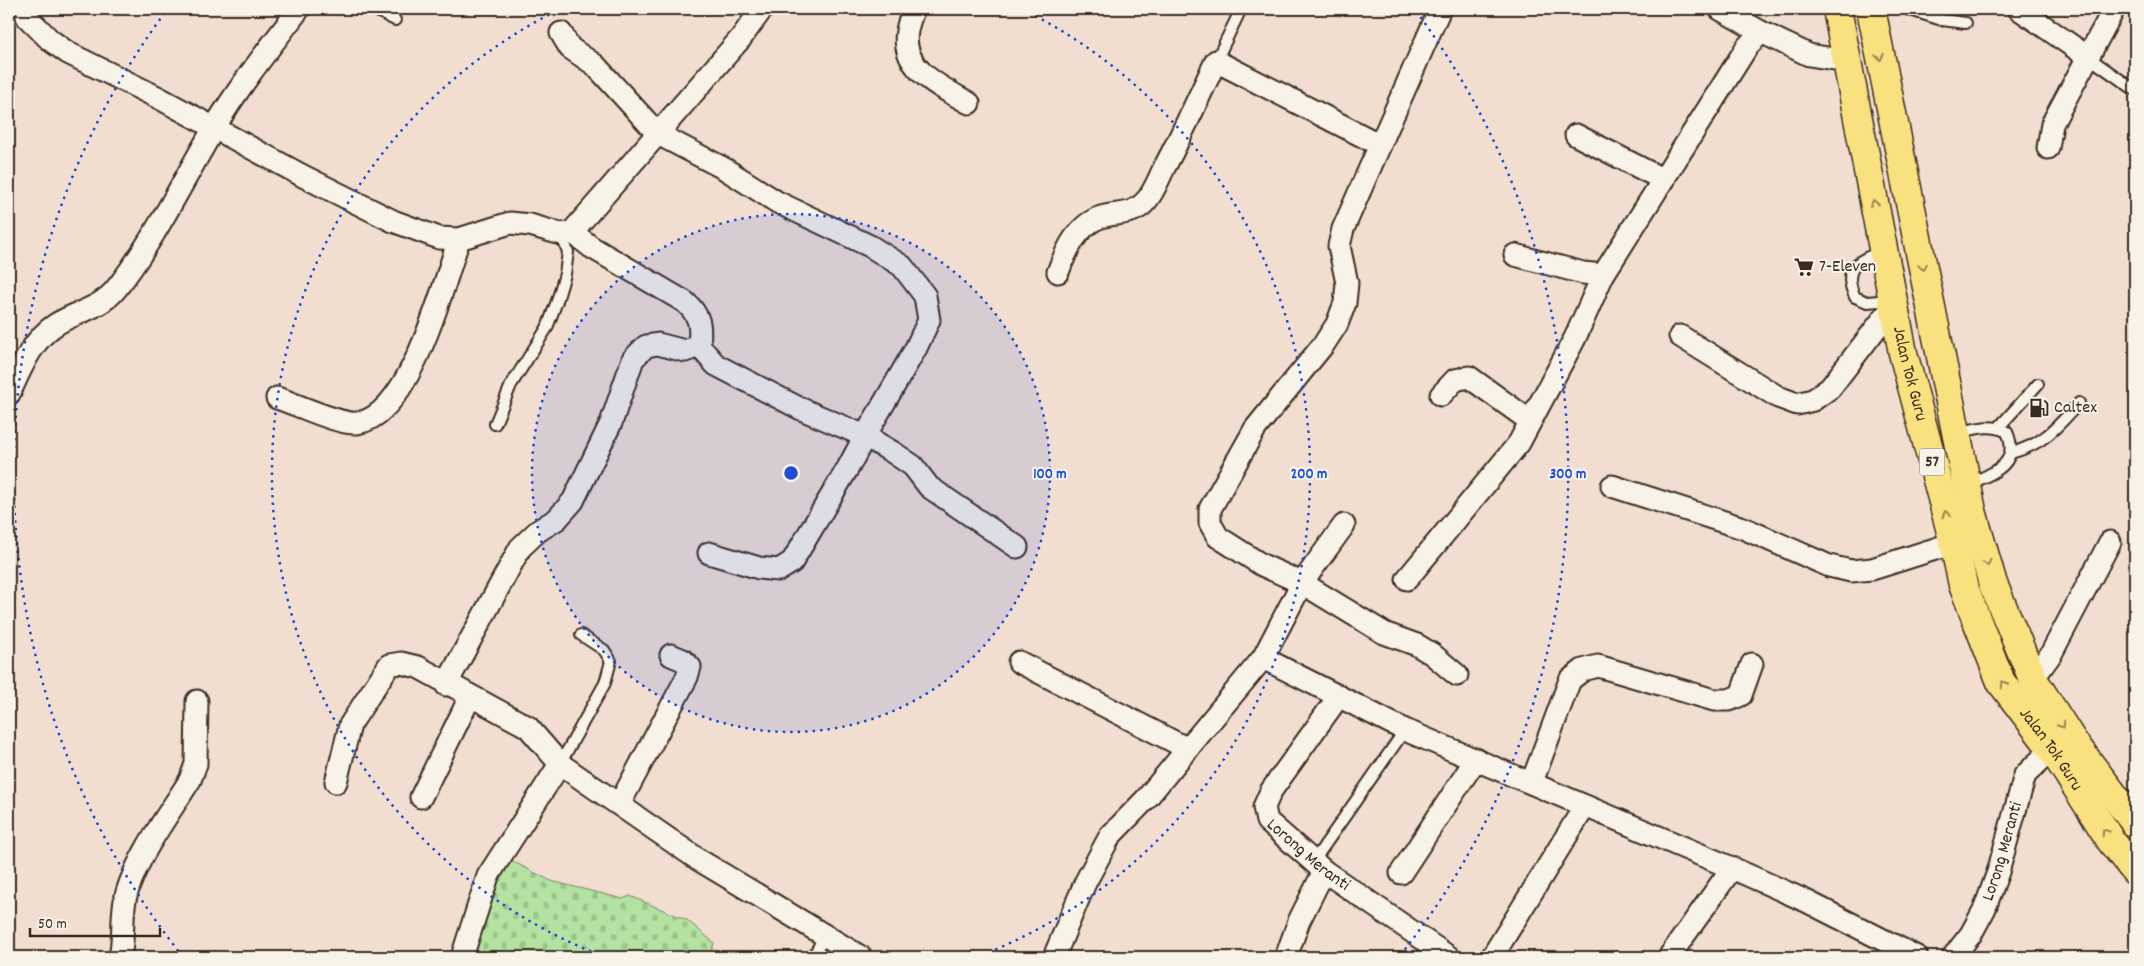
<svg xmlns="http://www.w3.org/2000/svg" width="2144" height="966" viewBox="0 0 2144 966" font-family="Dekko,sans-serif">
<defs>
<pattern id="cemetery-stones" width="16" height="16" patternUnits="userSpaceOnUse" patternTransform="scale(1.25)"><rect width="16" height="16" fill="#b3e2a1"/><path d="M2 7V4a2 2 0 0 1 4 0v3zM10 15v-3a2 2 0 0 1 4 0v3z" fill="#9bc28a"/></pattern>
</defs>
<rect width="100%" height="100%" fill="#f1ded1"/>
<filter id="ink" filterUnits="userSpaceOnUse"><feTurbulence type="fractalNoise" baseFrequency=".02" numOctaves="2"/><feDisplacementMap in="SourceGraphic" scale="10" xChannelSelector="R" yChannelSelector="G"/><feConvolveMatrix kernelMatrix="1 2 1 2 8 2 1 2 1" color-interpolation-filters="sRGB"/></filter>
<g filter="url(#ink)">
<path fill="url(#cemetery-stones)" stroke="#778660" d="M502,856L551,881L623,899L630,896L687,920L714,943L709,957H469Z"/>
<g fill="none" stroke-linecap="round" stroke-linejoin="round">
<defs>
<g id="lane">
<path d="M373,9L395,20"/>
<path d="M1907,9L1942,20L1966,23"/>
<path d="M2088,57L2135,90"/>
<path d="M1216,61L1241,9"/>
<path d="M1882,251C1858,261 1841,267 1855,297L1867,302L1891,300"/>
<path d="M495,424L511,385L547,328L557,301L565,274L568,252L561,234"/>
<path d="M1999,427L2038,384"/>
<path d="M1957,433C1975,429 1991,423 2007,432C2021,464 1993,473 1969,484"/>
<path d="M2011,453C2044,444 2056,428 2079,403"/>
<path d="M560,764L605,683L611,661L604,650L581,635"/>
<path d="M1313,862L1405,730"/>
<path d="M813,957L825,935"/>
</g>
<g id="street">
<path d="M914,9C911,16 908,24 907,31C900,69 941,87 969,103"/>
<path d="M1440,9L1343,229L1339,246L1347,283L1345,303L1337,324L1324,344L1255,429L1210,509V523L1218,537L1262,565L1302,583L1384,633L1417,645L1432,654L1457,675"/>
<path d="M1720,9L1761,32L1809,55L1847,61"/>
<path d="M2019,9L2088,57L2114,9"/>
<path d="M27,17L50,40L68,53L161,99L303,176L393,221L439,238L459,239L510,223L530,225L561,234L572,232L741,38L762,9"/>
<path d="M561,33L570,48L595,65L658,134L725,169L777,202L870,246L902,266L925,296L929,320L916,348L865,436L849,466L792,562L779,570L759,568L709,553"/>
<path d="M1576,135L1664,180"/>
<path d="M2048,148L2052,124L2088,57"/>
<path d="M572,232L591,247L685,302C701,316 701,327 699,346L716,365L799,408L865,436L894,453L913,466L929,487L1017,547"/>
<path d="M1515,255L1583,273L1603,275"/>
<path d="M1058,272C1066,251 1077,225 1101,217C1118,212 1133,216 1146,201C1154,192 1159,178 1164,168C1183,133 1199,96 1216,61L1380,145"/>
<path d="M1680,336L1778,397L1797,404L1813,400L1830,388L1894,305"/>
<path d="M9,394C21,369 31,341 55,325C75,312 100,309 116,289C154,241 182,182 213,130C237,89 270,47 299,9"/>
<path d="M1441,395L1455,380L1469,377L1530,421"/>
<path d="M277,398C296,404 340,425 357,423C410,417 444,283 459,239"/>
<path d="M1612,486L1743,528L1829,566L1851,571L1872,569L1954,543"/>
<path d="M1407,579L1519,443L1575,338L1603,275L1747,47L1761,32"/>
<path d="M1263,658L1405,730L1732,868L1806,901L1917,957"/>
<path d="M1019,662L1188,749"/>
<path d="M2033,679L2051,654L2110,542"/>
<path d="M446,685L520,548L538,531L557,519L573,501L611,423L633,359L646,346L658,344L685,351L699,346"/>
<path id="s1" d="M1339,696L1271,791L1264,807L1267,821L1324,871L1449,957"/>
<path d="M336,782L350,725L389,665L401,663L418,667L528,727L560,764L699,860L861,957"/>
<path d="M1532,782L1570,680L1583,670L1598,666L1714,700H1729L1741,695L1752,664"/>
<path d="M421,797L470,697"/>
<path d="M620,803L687,677L690,667L683,660L671,655"/>
<path d="M1401,873L1476,759"/>
<path d="M120,957C125,935 120,913 127,892C139,853 169,814 190,780L196,764L197,701"/>
<path d="M462,957L488,876L560,764"/>
<path d="M1054,957L1085,883L1110,836L1146,799L1263,658L1302,583L1344,525"/>
<path d="M1286,957L1299,921L1324,871"/>
<path d="M1492,957L1585,806"/>
<path d="M1669,957L1732,868"/>
<path id="s2" d="M1953,957L1971,934L1985,908L1998,872L2025,775L2052,749"/>
</g>
<g id="primary">
<path id="s3" d="M1837,9L1903,353L1954,543L1963,585L2001,682L2052,749L2111,841L2135,871"/>
<path d="M1871,9L1972,511L1993,584L2033,679L2074,743L2135,823"/>
</g>
</defs>
<use href="#lane" stroke="#3b2a1e" stroke-width="14"/>
<use href="#street" stroke="#3b2a1e" stroke-width="25"/>
<use href="#primary" stroke="#3b2a1e" stroke-width="31"/>
<use href="#lane" stroke="#f7f3e8" stroke-width="10"/>
<use href="#street" stroke="#f7f3e8" stroke-width="21"/>
<use href="#primary" stroke="#fae180" stroke-width="28"/>
</g>
<defs><path id="oneway-chevron" d="M-2-3.5L2.5 0L-2 3.5" fill="none" stroke-width="1.6" stroke-linecap="round" stroke-linejoin="round" transform="scale(1.25)"/></defs>
<g stroke="#9a864f">
<use href="#oneway-chevron" transform="translate(1880 57) rotate(79)"/>
<use href="#oneway-chevron" transform="translate(1874 203) rotate(-101)"/>
<use href="#oneway-chevron" transform="translate(1923 267) rotate(79)"/>
<use href="#oneway-chevron" transform="translate(1946 514) rotate(-105)"/>
<use href="#oneway-chevron" transform="translate(1987 563) rotate(74)"/>
<use href="#oneway-chevron" transform="translate(2004 684) rotate(-122)"/>
<use href="#oneway-chevron" transform="translate(2062 725) rotate(58)"/>
<use href="#oneway-chevron" transform="translate(2105 832) rotate(-123)"/>
</g>
</g>
<circle cx="791" cy="473" r="259" fill="#1d4ed8" fill-opacity=".12"/>
<g fill="none" stroke="#1d4ed8" stroke-width="2.5" stroke-dasharray="2.5 5">
<circle cx="791" cy="473" r="259"/>
<path d="M605 957A518 518 0 0 1 560 9M1022 9A518 518 0 0 1 977 957"/>
<path d="M183 957A777 777 0 0 1 166 11M1416 11A777 777 0 0 1 1399 957"/>
</g>
<defs>
<symbol id="supermarket-bare" viewBox="-9 -9 18 18"><path d="M-6-5.5h2.5l.6 2H6L4.5 2H-2.5L-4.4-4H-6ZM-1.5 3.2a1.3 1.3 0 1 0 .1 0ZM3 3.2a1.3 1.3 0 1 0 .1 0Z" fill="#3b2a1e" stroke="#f7f3e8" stroke-width="2.5" paint-order="stroke"/></symbol>
<symbol id="fuel-bare" viewBox="-9 -9 18 18"><path d="M-5.5-6h7V0h2V4h1.3V-2.5L3-4.5l.8-.8L6-3V5H2.5V1h-1V6h-7ZM-4.2-4.7v3.2H.2V-4.7Z" fill="#3b2a1e" stroke="#f7f3e8" stroke-width="2.5" paint-order="stroke"/></symbol>
</defs>
<g fill-rule="evenodd">
<use href="#supermarket-bare" x="1790" y="253" width="28" height="28"/>
<use href="#fuel-bare" x="2025" y="394" width="28" height="28"/>
</g>
<g text-anchor="middle" dominant-baseline="central" stroke-width="4" stroke-linejoin="round" paint-order="stroke">
<rect fill="#f7f3e8" stroke="#73665b" stroke-width="1" x="1919.5" y="448.5" width="25" height="27" rx="4"/>
<g font-size="16" font-weight="bold" fill="#3b2a1e">
<text x="1932" y="462">57</text>
</g>
<g font-size="18" fill="#3b2a1e" stroke="#f7f3e8" text-anchor="start">
<text x="1819" y="267">7-Eleven</text>
<text x="2054" y="408">Caltex</text>
</g>
<g font-size="18" fill="#3b2a1e" stroke="#f7f3e8">
<text stroke="none"><textPath href="#s3" startOffset="372">Jalan Tok Guru</textPath></text>
<text stroke="none"><textPath href="#s3" startOffset="778">Jalan Tok Guru</textPath></text>
<text stroke="none"><textPath href="#s2" startOffset="118">Lorong Meranti</textPath></text>
<text stroke="none"><textPath href="#s1" startOffset="202">Lorong Meranti</textPath></text>
</g>
</g>
<circle cx="791" cy="473" r="8" fill="#1d4ed8" stroke="#f7f3e8" stroke-width="2.5"/>
<g font-size="15" text-anchor="middle" font-weight="bold" fill="#1d4ed8" stroke="#f7f3e8" stroke-width="4" stroke-linejoin="round" paint-order="stroke">
<text x="1050" y="478">100 m</text>
<text x="1309" y="478">200 m</text>
<text x="1568" y="478">300 m</text>
</g>
<rect width="2144" height="966" fill="none" stroke="#f7f3e8" stroke-width="30"/>
<rect x="15" y="15" width="2114" height="936" fill="none" stroke="#3b2a1e" stroke-width="2" filter="url(#ink)"/>
<path d="M30 928v8h130v-8" fill="none" stroke="#3b2a1e" stroke-width="2.5"/>
<text x="38" y="928" font-size="15" fill="#3b2a1e" stroke="#f7f3e8" stroke-width="4" paint-order="stroke">50 m</text>
</svg>
